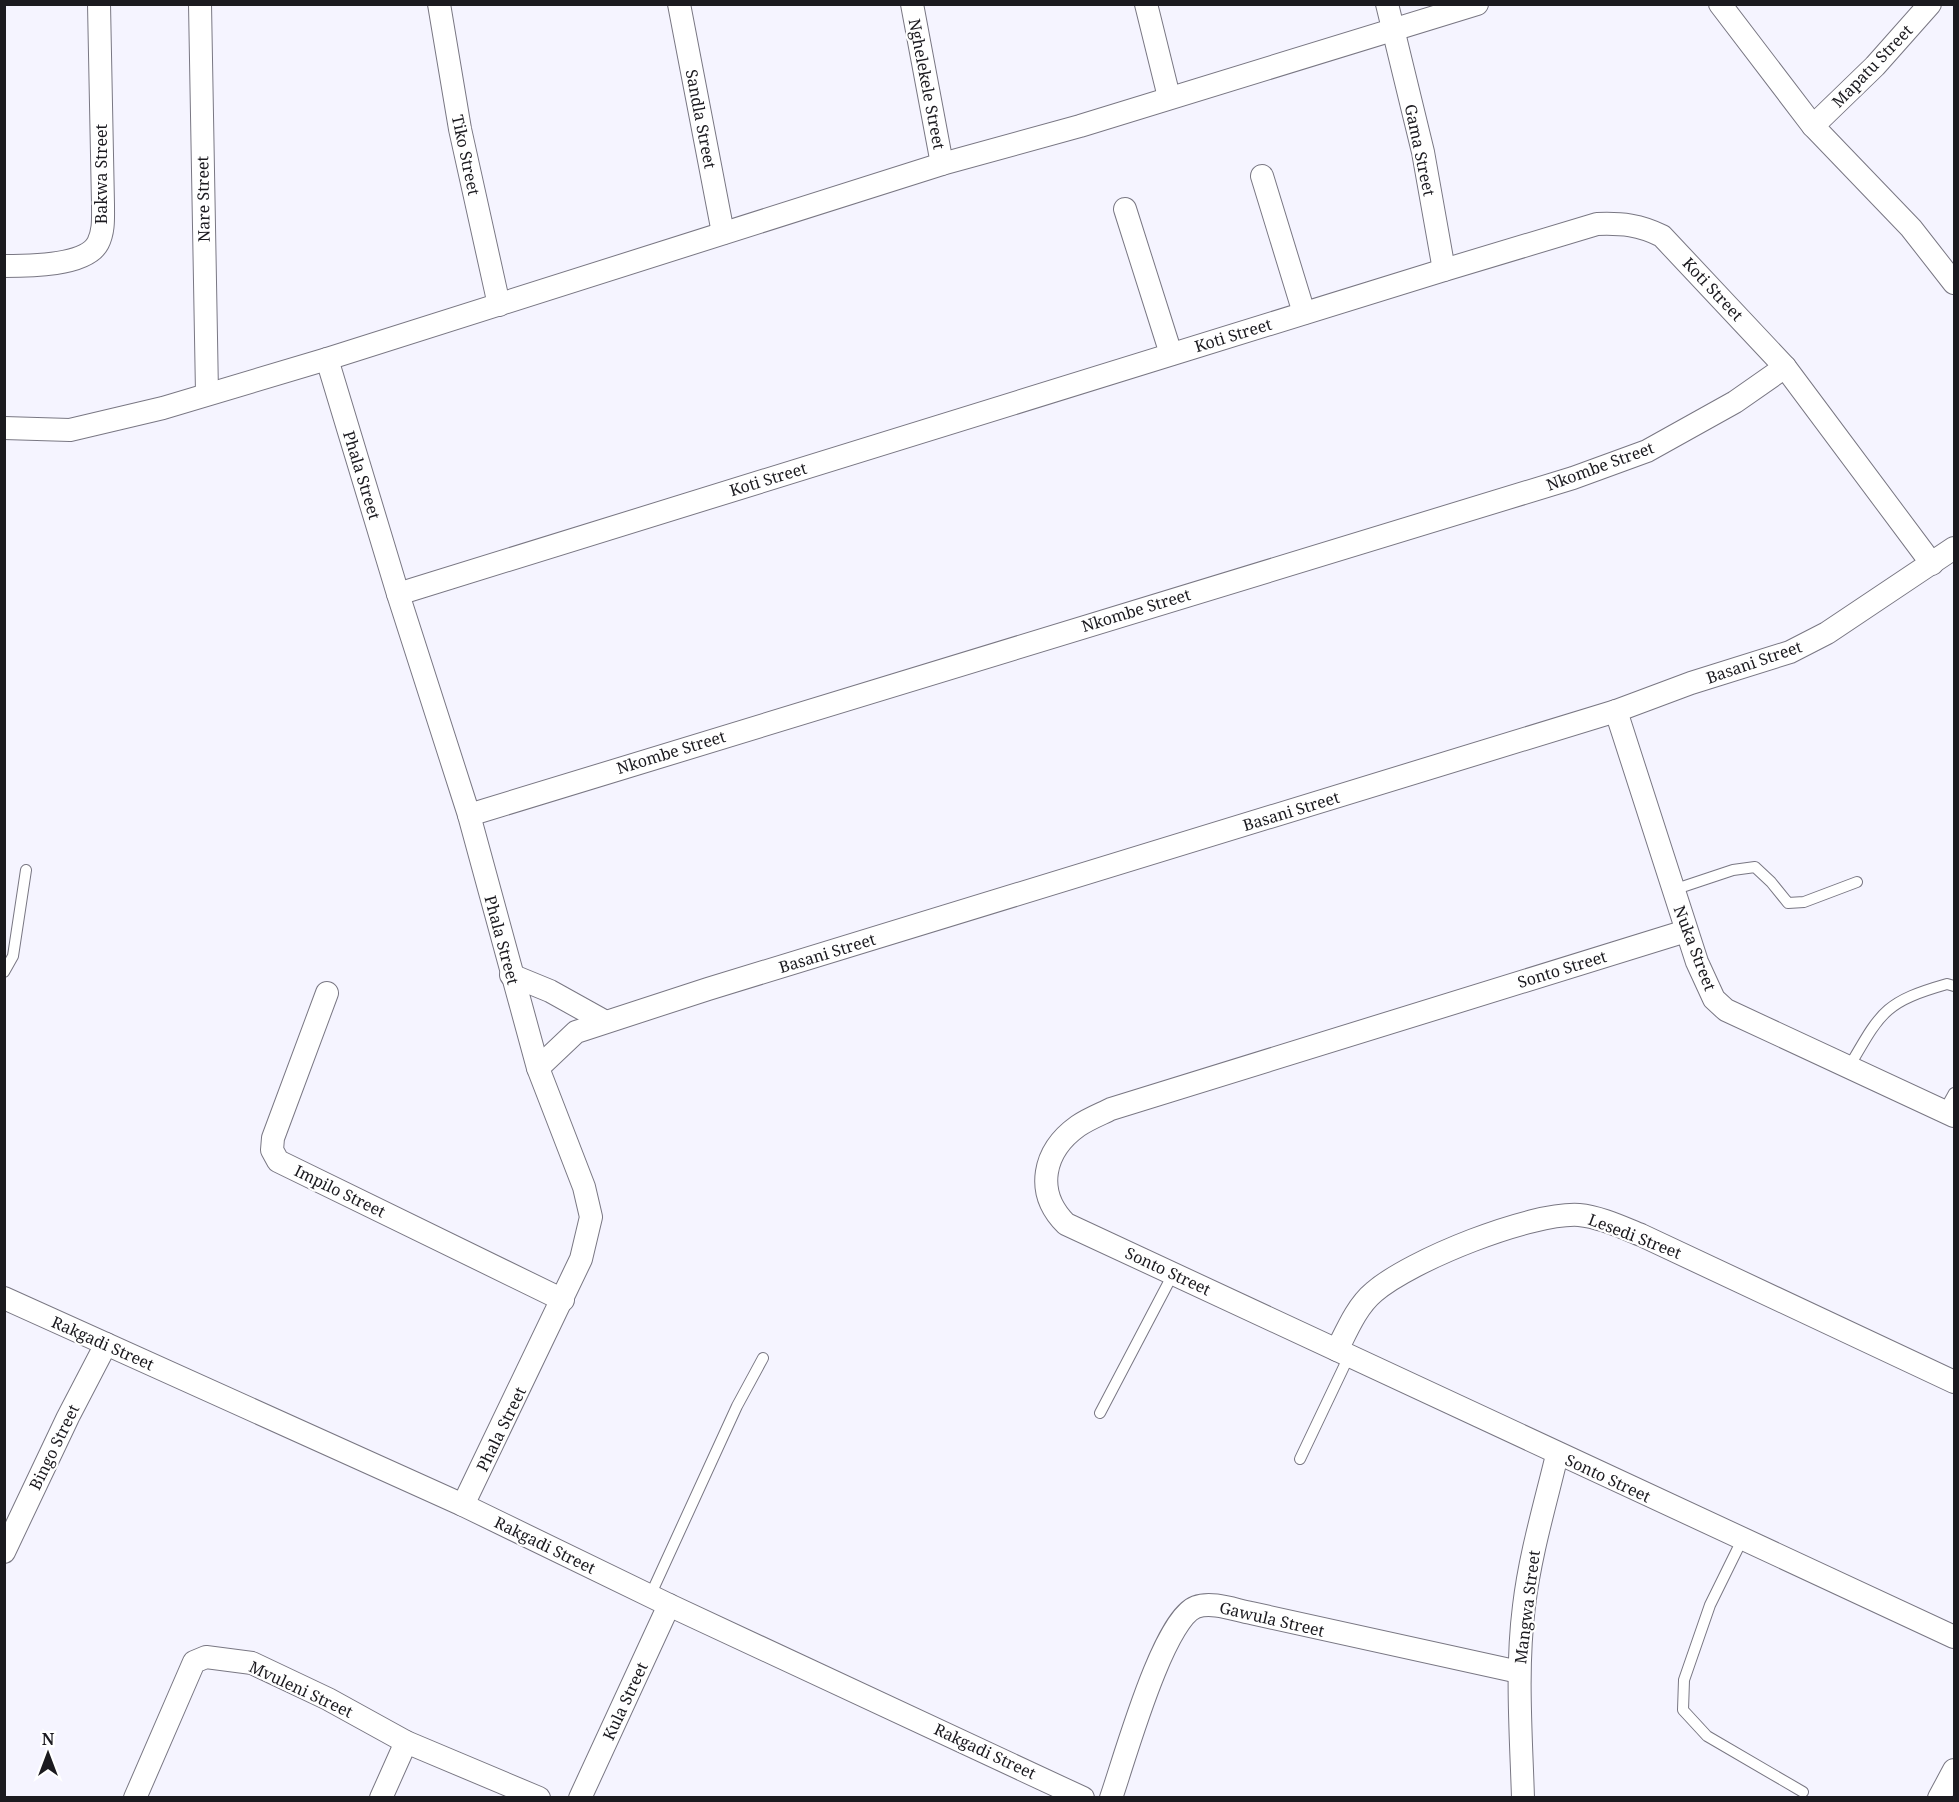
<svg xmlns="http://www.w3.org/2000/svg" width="1959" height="1802" viewBox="0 0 1959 1802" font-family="'Noto Serif',serif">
<rect width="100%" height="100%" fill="#f5f4ff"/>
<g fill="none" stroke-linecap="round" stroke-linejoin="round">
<defs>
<g id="service">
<path d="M1673,890L1733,870L1755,867L1771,882L1788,903L1804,902L1857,882"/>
<path d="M4,972L13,956L26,870"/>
<path d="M1849,1067C1881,1012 1884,1002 1947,984L1954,986"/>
<path d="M1944,1111L1954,1093"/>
<path d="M1100,1413L1173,1274"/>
<path d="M1300,1459L1349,1356"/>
<path d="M1742,1540L1710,1605L1684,1680L1683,1710L1707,1736L1803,1792"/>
<path d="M650,1596L737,1406L763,1358"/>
</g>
<g id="minor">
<path d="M200,4L207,393"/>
<path d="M439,4L460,129L499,305"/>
<path d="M679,4L723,233"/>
<path d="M912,4L942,164"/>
<path d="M1146,4L1169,97"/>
<path d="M1387,4L1423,152L1444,270"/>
<path d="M1720,4L1813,126L1911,228L1954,283"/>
<path d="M1813,126L1875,66L1930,4"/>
<path d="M1262,176L1304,313"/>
<path d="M1125,209L1171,354"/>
<path d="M4,266C28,266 86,266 98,243C104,231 103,218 103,205L99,4"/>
<path d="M327,359L398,594L469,815L538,1068L584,1187L591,1217L581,1259L463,1505"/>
<path d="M4,428L70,430L163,408L327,359L942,164L1080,126L1477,4"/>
<path d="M398,594L1444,270L1597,224C1622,223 1640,225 1662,236L1785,367L1932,564"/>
<path d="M1616,711L1697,962L1714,999L1726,1010L1954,1116"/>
<path d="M469,815L1573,478L1647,451L1735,402L1785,367"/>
<path d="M1686,931L1111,1109C1101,1114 1088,1119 1078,1126C1043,1151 1034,1192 1066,1224L1954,1637"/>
<path d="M511,975L550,991L604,1021"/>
<path d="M327,993L273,1138L272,1150L278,1161L563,1300"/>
<path d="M538,1068L576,1032L708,989L1616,711L1691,683L1790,652L1827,633L1954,548"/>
<path d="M4,1298L463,1505L669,1605L1083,1798"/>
<path d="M1337,1350C1347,1330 1357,1306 1374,1292C1411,1260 1531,1212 1579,1215C1600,1217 1621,1227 1641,1235L1954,1382"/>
<path d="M4,1552L68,1417L106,1344"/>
<path d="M135,1798L194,1662L206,1657L252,1663L328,1699L406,1742L539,1798"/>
<path d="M381,1798L406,1742"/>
<path d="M580,1798L669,1605"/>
<path d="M1111,1798C1124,1761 1163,1619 1196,1607C1212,1601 1235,1610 1251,1613L1519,1672"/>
<path d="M1523,1798C1521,1734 1516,1669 1524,1606C1530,1555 1545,1505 1557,1455"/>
<path d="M1939,1798L1954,1770"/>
</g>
</defs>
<use href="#service" stroke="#797783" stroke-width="12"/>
<use href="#minor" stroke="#797783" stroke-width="24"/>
<use href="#service" stroke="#fff" stroke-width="10"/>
<use href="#minor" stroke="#fff" stroke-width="22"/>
</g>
<g text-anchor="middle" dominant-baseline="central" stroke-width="4.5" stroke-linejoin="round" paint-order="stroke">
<g font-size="16" fill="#1b1a1f" stroke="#fff">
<text transform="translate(1872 66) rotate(-46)">Mapatu Street</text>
<text transform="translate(927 84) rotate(79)">Nghelekele Street</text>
<text transform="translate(701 119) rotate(79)">Sandla Street</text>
<text transform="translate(1420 150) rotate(78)">Gama Street</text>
<text transform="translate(466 155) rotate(78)">Tiko Street</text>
<text transform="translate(101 174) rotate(-90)">Bakwa Street</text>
<text transform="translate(203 199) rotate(-91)">Nare Street</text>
<text transform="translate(1713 289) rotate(47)">Koti Street</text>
<text transform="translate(1233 335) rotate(-17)">Koti Street</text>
<text transform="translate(1600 466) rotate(-20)">Nkombe Street</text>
<text transform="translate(362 475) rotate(73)">Phala Street</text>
<text transform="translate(768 479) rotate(-17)">Koti Street</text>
<text transform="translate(1136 610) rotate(-17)">Nkombe Street</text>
<text transform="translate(1754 662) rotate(-19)">Basani Street</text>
<text transform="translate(671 752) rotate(-17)">Nkombe Street</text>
<text transform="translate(1291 811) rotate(-17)">Basani Street</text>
<text transform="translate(502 940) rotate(75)">Phala Street</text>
<text transform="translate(1695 948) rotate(69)">Nuka Street</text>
<text transform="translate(827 953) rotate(-17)">Basani Street</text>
<text transform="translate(1562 969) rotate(-17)">Sonto Street</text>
<text transform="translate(340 1191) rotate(26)">Impilo Street</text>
<text transform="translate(1635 1236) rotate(21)">Lesedi Street</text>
<text transform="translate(1168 1271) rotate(25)">Sonto Street</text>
<text transform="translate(103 1343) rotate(24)">Rakgadi Street</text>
<text transform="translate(501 1429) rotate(-64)">Phala Street</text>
<text transform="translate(54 1447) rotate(-64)">Bingo Street</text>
<text transform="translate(1608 1478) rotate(25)">Sonto Street</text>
<text transform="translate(545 1545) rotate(26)">Rakgadi Street</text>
<text transform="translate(1527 1607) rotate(-83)">Mangwa Street</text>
<text transform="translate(1272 1619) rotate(13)">Gawula Street</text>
<text transform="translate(301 1689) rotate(25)">Mvuleni Street</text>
<text transform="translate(625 1701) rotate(-65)">Kula Street</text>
<text transform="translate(985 1751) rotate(25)">Rakgadi Street</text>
</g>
</g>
<rect width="1959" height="1802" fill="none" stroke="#1b1a1f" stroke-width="12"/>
<g transform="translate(48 1754)" stroke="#ffffff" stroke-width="4.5" paint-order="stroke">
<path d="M0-4.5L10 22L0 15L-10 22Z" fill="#1b1a1f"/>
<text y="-9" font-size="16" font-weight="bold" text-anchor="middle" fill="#1b1a1f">N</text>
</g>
</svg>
